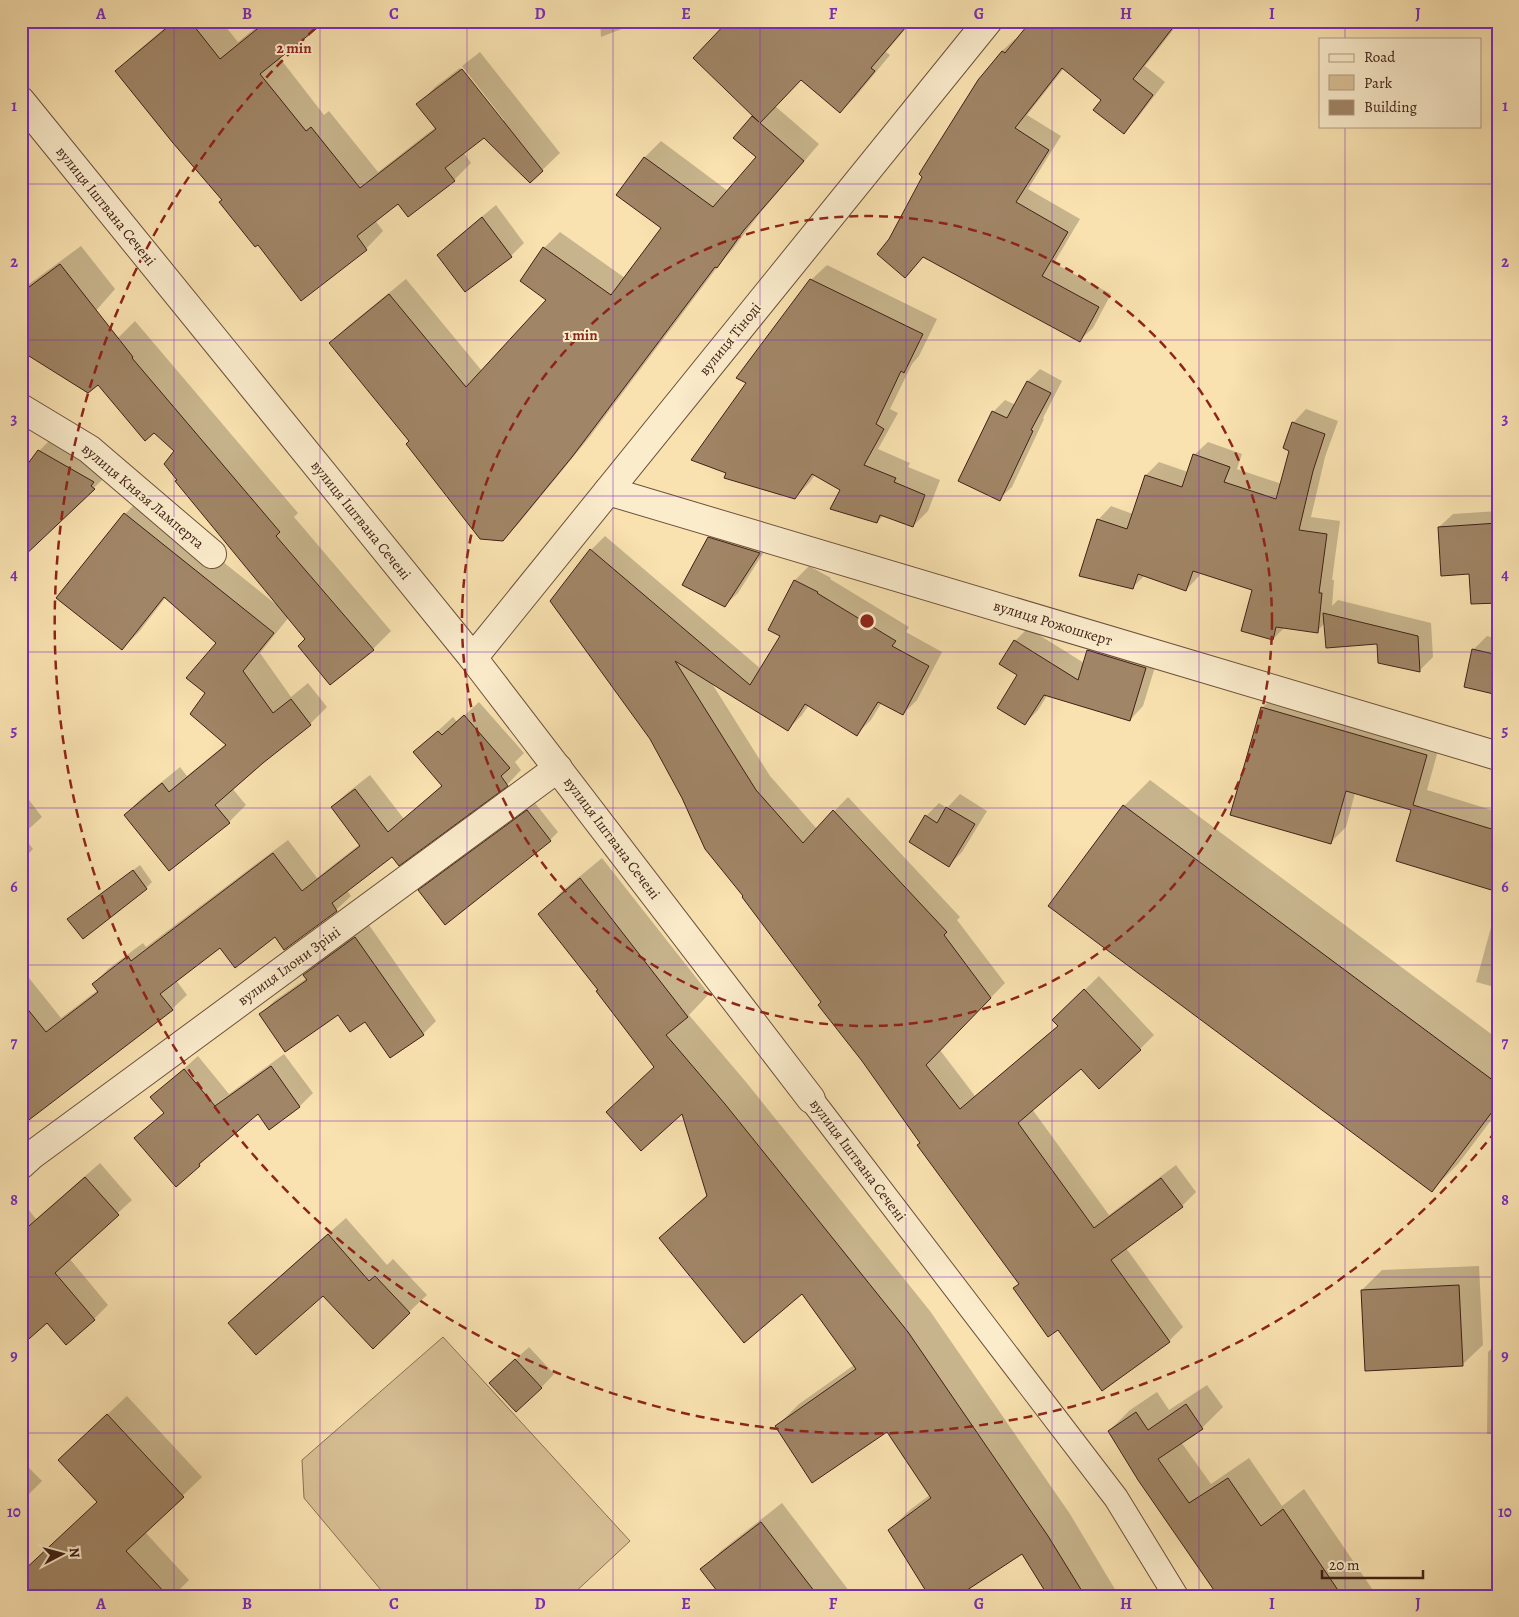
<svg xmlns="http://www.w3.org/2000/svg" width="1519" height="1617" viewBox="0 0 1519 1617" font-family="Alegreya,serif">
<rect width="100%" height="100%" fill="#f9e2b0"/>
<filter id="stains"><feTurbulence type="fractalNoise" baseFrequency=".004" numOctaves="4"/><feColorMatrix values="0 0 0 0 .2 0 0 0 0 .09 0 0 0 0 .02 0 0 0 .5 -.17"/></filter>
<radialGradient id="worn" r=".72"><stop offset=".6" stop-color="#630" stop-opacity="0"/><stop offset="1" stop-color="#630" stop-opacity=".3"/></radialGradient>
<path fill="#d9c196" stroke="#8c7156" d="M443,1337L630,1541L571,1596H386L304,1498L302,1460Z"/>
<g fill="#0003">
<path d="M173,21H221L238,42L264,21H324L279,57L324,115L329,111L378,172L436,127L418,105L435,87L460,68L502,121L504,120L462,66L480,52L560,153L531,181L485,136L463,152L471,163L454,180L399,202L375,220L383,231L366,249L223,200L117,71L134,54Z"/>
<path d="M600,21H642L601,37Z"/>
<path d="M730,21H912L886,52L890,55L856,96L840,112L801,79L775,106L819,144L760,213L732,250L722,261L588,439L519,523L503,540L411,441L331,343L347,327L406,279L482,371L548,300L544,248L560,232L625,278L663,227L618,194L645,157L661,141L728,191L758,157L735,138L754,116Z"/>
<path d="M1032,21H1180L1145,66L1165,82L1136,120L1123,132L1103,100L1064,68L1027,115L1061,136L1028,189L1080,219L1054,263L1111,294L1093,328L1080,340L924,256L905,276L890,239L1002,51L1015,39L1017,40Z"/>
<path d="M496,205L524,243L511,256L438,255L451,242Z"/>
<path d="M81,246L115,289L66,345L21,349V290Z"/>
<path d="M827,265L937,319L919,356L912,364L890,409L898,413L878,449L910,463L908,467L940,480L928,511L913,526L884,515L877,522L842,490L815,475L810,482L795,498L747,383L811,280Z"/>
<path d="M135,321L298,513L294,517L391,631L373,649L307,639L289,617L260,653L291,697L308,683L327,707L310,724L232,788L246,805L229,822L169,869L125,815L142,798L180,767L187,776L226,744L207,693L217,643L166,597L139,632L122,649L58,598L125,514L142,497L278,606L178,479L176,450L117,339Z"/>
<path d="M1040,369L1062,381L1043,418L1044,419L1012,487L999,499L993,412L1005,400L1016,405L1028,381Z"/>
<path d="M1306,409L1338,421L1325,457L1311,517L1340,521L1332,580H1334L1332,606L1338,600L1431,623L1433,657L1420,670L1379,662L1378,643L1325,623L1317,631L1285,627L1273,639L1254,589L1201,572L1199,576L1186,590L1145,575L1133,587L1098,520L1111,506L1133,514L1146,475L1159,462L1188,472L1194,455L1208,442L1242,454L1237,469L1282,484L1291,450L1293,423Z"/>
<path d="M49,441L107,475L94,488L36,454Z"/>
<path d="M1498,511V602L1470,573L1439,527L1453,514Z"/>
<path d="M722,525L772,539L738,593L724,606L709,538Z"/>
<path d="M605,536L761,669L782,635L770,629L795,580L809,566L831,578L830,579L909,627L906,632L942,652L917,700L903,714L882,702L871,720L857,734L809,705L802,715L788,729L711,682L770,776L817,829L848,797L960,917L957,920L1005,983L940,1050L975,1096L1059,1025L1068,1006L1099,976L1154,1035L1140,1049L1081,1067L1032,1109L1109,1215L1176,1165L1196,1192L1182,1206L1126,1248L1183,1327L1169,1341L1102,1389L1058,1328L1015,1288L1020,1283L823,1002L745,896L591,550Z"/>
<path d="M1028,628L1084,663L1088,651L1101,637L1159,654L1143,706L1130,720L1048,694L1038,710L1025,724L1015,641Z"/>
<path d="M1487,636L1498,639V694L1466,687L1474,649Z"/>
<path d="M1277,693L1441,740L1427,790L1498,812V891L1413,809L1355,793L1346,827L1331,842L1262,708Z"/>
<path d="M479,702L524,753L515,762L521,770L507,785L393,855L347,890L351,896L336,910L275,935L220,947L176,980L187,995L172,1009L21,1124V968L61,1018L98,990L93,984L108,969L143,943L146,947L288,840L317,878L360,844L332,807L347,793L370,775L404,819L442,785L415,752L453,717L457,722Z"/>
<path d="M1150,780L1498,1039V1111L1458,1164L1432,1190L1124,806Z"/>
<path d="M23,792L42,817L22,835L33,849L21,861V793Z"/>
<path d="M960,794L987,811L962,852L949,865L926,816L939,803L947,808Z"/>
<path d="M535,803L558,832L550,840L420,890L428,883Z"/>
<path d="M602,858L709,994L689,1015L746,1082L930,1311L1070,1514L1119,1596H1049L1022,1552L889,1530L911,1509L930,1495L887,1430L777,1426L799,1404L854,1365L802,1292L661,1238L708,1194L682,1112H608L655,1066L599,989L540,914L561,892Z"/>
<path d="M140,865L152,882L146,888L69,919Z"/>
<path d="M1498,902V988L1476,982Z"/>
<path d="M21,918L27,925L21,931Z"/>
<path d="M369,925L436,1021L423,1034L339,1013L261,1014L274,1001L307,978L305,975L318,962Z"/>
<path d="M284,1054L313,1093L300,1106L269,1128L258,1112L199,1165L136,1138L164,1112L152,1097L198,1056L229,1094Z"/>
<path d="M100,1163L132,1200L69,1258L108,1305L94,1319L48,1321L21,1344V1214L28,1209L36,1219Z"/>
<path d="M346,1218L387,1265L393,1259L427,1295L409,1312L323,1294L229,1323L247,1305Z"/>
<path d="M1479,1266L1483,1345L1463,1364L1362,1290L1382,1270Z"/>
<path d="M1498,1342V1434H1487L1488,1352Z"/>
<path d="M529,1347L554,1374L541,1388L504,1370Z"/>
<path d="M1207,1385L1223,1407L1202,1428L1181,1442L1211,1484L1249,1458L1282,1506L1304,1489L1377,1596H1220L1109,1431L1130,1410L1157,1392L1169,1410Z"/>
<path d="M127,1396L202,1477L145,1532L189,1580L173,1596H34L98,1502L79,1441Z"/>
<path d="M21,1460L42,1481L21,1502Z"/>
<path d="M782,1503L853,1596H722L702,1569L722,1550Z"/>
</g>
<g fill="#a08566" stroke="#3f2116">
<path d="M175,21H190L220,59L267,21H326L260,74L306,131L311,127L360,188L436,129L416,104L462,69L543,171L530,183L484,138L445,168L455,181L408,217L398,204L357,236L367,250L301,301L258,245L255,247L219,202L222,200L173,143L115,71Z"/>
<path d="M728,21H911L871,68L875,71L840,113L801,80L760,123L804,161L744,230L717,268L715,267L572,457L503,541L480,539L406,444L409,441L329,343L389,294L466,387L546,300L520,281L543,247L611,295L661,228L616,195L644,157L713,207L756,157L733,138L752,116L759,122L693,58Z"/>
<path d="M1031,21H1178L1133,79L1153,95L1124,134L1093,110L1101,100L1062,68L1015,128L1049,150L1016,202L1068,232L1042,276L1099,307L1080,342L923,257L905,278L877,254L889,239L922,177L919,174L978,80L1002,51L1005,53Z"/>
<path d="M482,217L512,257L465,292L437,255Z"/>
<path d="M60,264L133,357L132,358L280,532L276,536L374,650L330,685L298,646L305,639L175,481L177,480L164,464L174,451L154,433L145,441L98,385L88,393L21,351V293Z"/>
<path d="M810,279L923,334L904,373L901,371L876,424L884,429L864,465L896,478L894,482L925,495L913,527L880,515L877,523L830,509L840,490L812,474L795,499L724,478L726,473L691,460L746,383L736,378Z"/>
<path d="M1027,381L1051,393L1031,430L1033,431L1000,501L958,481L992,411L1007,418Z"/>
<path d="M1292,422L1325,434L1313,471L1299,530L1327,534L1319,593H1322L1318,633L1276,627L1273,640L1241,631L1252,590L1193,571L1186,591L1138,574L1133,589L1079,576L1097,519L1127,529L1145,475L1182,487L1193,454L1230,467L1224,482L1276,499L1289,451L1283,448Z"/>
<path d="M38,450L94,482L91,486L95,489L21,559V473Z"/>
<path d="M124,513L274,633L243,671L273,713L291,699L311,725L263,763L215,805L230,823L169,871L124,815L162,783L169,792L226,745L190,714L205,693L186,678L216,643L164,597L122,650L56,598Z"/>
<path d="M1498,523V603L1471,604L1469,574L1441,576L1438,527Z"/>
<path d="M708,537L760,553L725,607L682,585Z"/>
<path d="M590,549L750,685L780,636L768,630L794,580L818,592L817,593L896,641L892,646L929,666L903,715L878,702L857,736L805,704L788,731L675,661L756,790L803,843L833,810L947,932L944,935L991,998L926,1065L960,1109L1058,1026L1052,1020L1084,989L1141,1050L1099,1089L1081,1069L1018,1123L1094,1228L1161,1178L1183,1207L1111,1260L1170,1342L1102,1391L1058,1330L1048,1337L1013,1288L1019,1284L917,1145L920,1143L862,1061L818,1005L821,1002L742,897L743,896L705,849L682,798L650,739L550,601Z"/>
<path d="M1323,613L1418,636L1420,672L1378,663L1377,644L1326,648Z"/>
<path d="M1014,640L1078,680L1087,650L1146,668L1130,721L1044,695L1025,725L997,708L1017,675L999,664Z"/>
<path d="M1472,649L1498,655V695L1464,687Z"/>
<path d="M1261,707L1427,755L1413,805L1498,831V892L1396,861L1411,810L1346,791L1331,844L1230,815Z"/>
<path d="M464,715L510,768L501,776L508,786L399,866L392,857L332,903L337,911L284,950L275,937L235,968L220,948L160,994L173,1010L21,1126V1001L46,1032L98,992L92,984L128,956L131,961L273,853L302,891L360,846L331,807L355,789L388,832L442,786L413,752L438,731L442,735Z"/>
<path d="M1123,805L1498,1084V1104L1432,1192L1048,906Z"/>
<path d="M946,807L975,824L949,867L909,842L925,815L937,823Z"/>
<path d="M527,810L551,841L445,925L418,890Z"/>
<path d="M133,870L147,889L83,939L67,919Z"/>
<path d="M580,878L688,1017L666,1035L725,1104L908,1332L1048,1536L1085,1596H1048L1022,1554L958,1596H929L888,1530L931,1498L887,1432L812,1483L775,1426L856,1369L802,1294L744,1343L659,1238L707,1196L682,1114L641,1151L606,1112L654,1067L596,991L598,990L538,914Z"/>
<path d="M355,937L424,1035L390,1058L365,1022L350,1032L338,1015L285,1052L259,1014L307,980L303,975Z"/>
<path d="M271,1066L300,1107L269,1130L258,1114L199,1164L200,1166L176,1187L134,1138L164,1113L150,1097L184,1069L215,1106Z"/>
<path d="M85,1177L119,1215L55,1273L95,1320L66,1345L47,1323L21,1346V1233Z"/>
<path d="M328,1234L369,1281L375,1276L410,1313L373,1349L323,1296L256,1355L228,1323Z"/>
<path d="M1459,1285L1463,1366L1365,1371L1361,1290Z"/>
<path d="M515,1359L542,1388L516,1412L489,1383Z"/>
<path d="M1186,1404L1203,1429L1158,1459L1189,1503L1228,1478L1261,1526L1283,1509L1342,1596H1218L1138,1480L1108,1431L1136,1412L1148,1430Z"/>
<path d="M107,1414L184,1497L126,1551L168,1596H32L21,1584V1573L97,1502L58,1460Z"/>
<path d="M761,1522L818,1596H721L700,1569Z"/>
</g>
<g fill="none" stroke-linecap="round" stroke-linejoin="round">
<defs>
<path id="pedestrian" d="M811,1099L1116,1498L1176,1596"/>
<g id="minor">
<path d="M21,408L89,449L212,554"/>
<path d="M608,491L1498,756"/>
<path d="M473,658L811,1099"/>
<path d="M21,1165L32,1155L558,768"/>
</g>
<path id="tertiary" d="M21,101L473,658L988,21"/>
</defs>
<use href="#pedestrian" stroke="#6e513c" stroke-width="26"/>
<use href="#minor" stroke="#6e513c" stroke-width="30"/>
<use href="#tertiary" stroke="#6e513c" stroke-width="30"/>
<use href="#pedestrian" stroke="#fbeccc" stroke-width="24"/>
<use href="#minor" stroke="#fbeccc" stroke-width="28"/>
<use href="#tertiary" stroke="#fbeccc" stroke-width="28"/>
</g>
<path fill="none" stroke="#7b2cbf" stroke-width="1" stroke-opacity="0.55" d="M174,21V1596M320,21V1596M467,21V1596M613,21V1596M760,21V1596M906,21V1596M1052,21V1596M1199,21V1596M1345,21V39M1345,126V1596M21,184H1498M21,340H1498M21,496H1498M21,652H1498M21,808H1498M21,965H1498M21,1121H1498M21,1277H1498M21,1433H1498"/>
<g fill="none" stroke="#8f2418" stroke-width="2.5" stroke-dasharray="9 6">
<circle cx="867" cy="621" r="405"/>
<path d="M1496 1131A810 810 0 1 1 320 24"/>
</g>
<g text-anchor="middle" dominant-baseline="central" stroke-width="4" stroke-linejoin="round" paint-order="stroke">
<g font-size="15" fill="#3f2116" stroke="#fbeccc">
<text transform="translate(106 206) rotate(51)">вулиця Іштвана Сечені</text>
<text transform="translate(730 339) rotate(-51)">вулиця Тіноді</text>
<text transform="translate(143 496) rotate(40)">вулиця Князя Ламперта</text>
<text transform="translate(361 520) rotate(51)">вулиця Іштвана Сечені</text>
<text transform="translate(1053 623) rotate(17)">вулиця Рожошкерт</text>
<text transform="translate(612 838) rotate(53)">вулиця Іштвана Сечені</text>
<text transform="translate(289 966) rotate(-36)">вулиця Ілони Зріні</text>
<text transform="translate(858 1160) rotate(53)">вулиця Іштвана Сечені</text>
</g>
</g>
<circle cx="867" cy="621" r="8" fill="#8f2418" stroke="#fbeccc" stroke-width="2.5"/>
<g font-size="15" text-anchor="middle" font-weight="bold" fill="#8f2418" stroke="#fbeccc" stroke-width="4" stroke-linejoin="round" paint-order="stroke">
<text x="294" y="53">2 min</text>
<text x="581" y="340">1 min</text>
</g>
<rect width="1519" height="1617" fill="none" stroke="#f9e2b0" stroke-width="55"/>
<rect x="1319" y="38" width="162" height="90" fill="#fbeccc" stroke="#b09b83"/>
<rect x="1329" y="54" width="25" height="8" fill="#fbeccc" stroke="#b09b83"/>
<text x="1364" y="62" font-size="15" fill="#3f2116">Road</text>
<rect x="1329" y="75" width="25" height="15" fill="#d9c196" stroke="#b09b83"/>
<text x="1364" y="88" font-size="15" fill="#3f2116">Park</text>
<rect x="1329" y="100" width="25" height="15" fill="#a08566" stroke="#b09b83"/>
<text x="1364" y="112" font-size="15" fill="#3f2116">Building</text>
<g transform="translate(62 1554) rotate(84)" stroke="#fbeccc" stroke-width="4" paint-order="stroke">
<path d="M0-4L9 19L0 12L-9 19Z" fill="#3f2116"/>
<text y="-8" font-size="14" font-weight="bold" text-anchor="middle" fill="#3f2116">N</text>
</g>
<path d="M1322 1570v8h101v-8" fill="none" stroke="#3f2116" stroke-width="2.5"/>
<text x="1329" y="1570" font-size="15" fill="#3f2116" stroke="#fbeccc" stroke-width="4" paint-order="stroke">20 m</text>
<rect x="28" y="28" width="1464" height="1562" fill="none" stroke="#7b2cbf" stroke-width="2"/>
<g font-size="16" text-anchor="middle" font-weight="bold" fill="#7b2cbf">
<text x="101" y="19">A</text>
<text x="247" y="19">B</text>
<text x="394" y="19">C</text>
<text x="540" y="19">D</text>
<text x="686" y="19">E</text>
<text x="833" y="19">F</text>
<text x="979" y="19">G</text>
<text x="1126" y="19">H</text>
<text x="1272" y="19">I</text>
<text x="1418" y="19">J</text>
<text x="14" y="111">1</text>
<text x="1505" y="111">1</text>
<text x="14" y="267">2</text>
<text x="1505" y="267">2</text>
<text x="14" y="424">3</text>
<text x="1505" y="424">3</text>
<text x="14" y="580">4</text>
<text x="1505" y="580">4</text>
<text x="14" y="736">5</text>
<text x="1505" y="736">5</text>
<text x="14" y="892">6</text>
<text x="1505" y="892">6</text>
<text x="14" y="1048">7</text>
<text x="1505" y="1048">7</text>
<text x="14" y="1205">8</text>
<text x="1505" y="1205">8</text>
<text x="14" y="1361">9</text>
<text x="1505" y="1361">9</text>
<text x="14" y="1517">10</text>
<text x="1505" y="1517">10</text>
<text x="101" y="1609">A</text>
<text x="247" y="1609">B</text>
<text x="394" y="1609">C</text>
<text x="540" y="1609">D</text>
<text x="686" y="1609">E</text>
<text x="833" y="1609">F</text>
<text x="979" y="1609">G</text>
<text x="1126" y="1609">H</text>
<text x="1272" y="1609">I</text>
<text x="1418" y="1609">J</text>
</g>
<rect width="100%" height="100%" filter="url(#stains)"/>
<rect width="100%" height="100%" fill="url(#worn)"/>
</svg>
